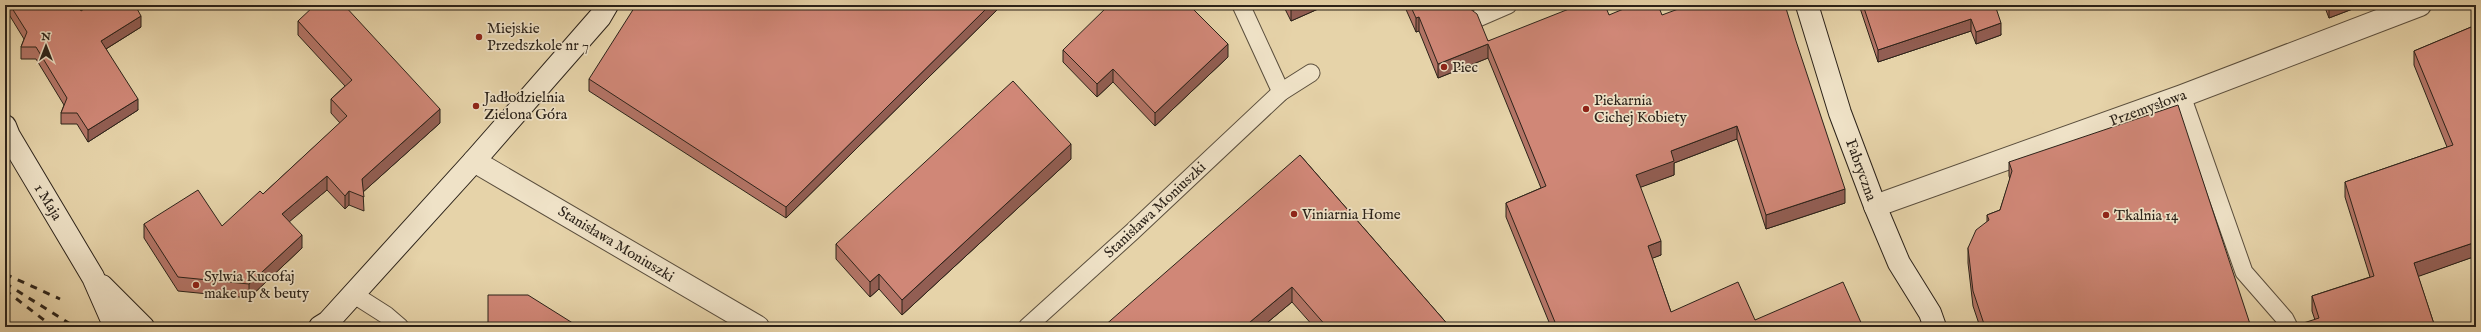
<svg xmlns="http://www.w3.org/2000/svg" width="2481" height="332" viewBox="0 0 2481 332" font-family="'IM FELL English',serif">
<rect width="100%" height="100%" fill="#e6d3a9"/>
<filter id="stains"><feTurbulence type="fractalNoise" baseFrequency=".005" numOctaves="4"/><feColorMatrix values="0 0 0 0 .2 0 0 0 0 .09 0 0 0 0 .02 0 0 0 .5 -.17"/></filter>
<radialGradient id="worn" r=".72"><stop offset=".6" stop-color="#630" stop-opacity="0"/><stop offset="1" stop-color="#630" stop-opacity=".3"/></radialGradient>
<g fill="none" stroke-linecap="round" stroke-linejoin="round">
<defs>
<g id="lane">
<path d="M1241,5L1281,92"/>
<path d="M1478,18L1508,5"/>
<path d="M2182,96L2244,272L2285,319L2289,327"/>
<path d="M353,294L386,315L400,327"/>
<path d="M1027,327L1132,232L1281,92L1311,73"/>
</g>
<g id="street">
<path d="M474,161L758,327"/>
<path d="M1875,206L2182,96L2420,5"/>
</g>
<g id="secondary">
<path d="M1807,5L1840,113L1875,206L1899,263L1930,313L1935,327"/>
<path d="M5,126L9,136L93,277L115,327"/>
<path d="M102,286L143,327"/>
<path d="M320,327L328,322L474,161L600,17L607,5"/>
</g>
</defs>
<use href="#lane" stroke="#5a4e3d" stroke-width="19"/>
<use href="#street" stroke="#5a4e3d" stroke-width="24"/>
<use href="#secondary" stroke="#2b2219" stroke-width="24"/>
<use href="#lane" stroke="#efe2c7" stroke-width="17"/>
<use href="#street" stroke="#efe2c7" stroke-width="22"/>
<use href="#secondary" stroke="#efe2c7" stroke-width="22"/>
<g stroke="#2b2219" stroke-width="3" stroke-dasharray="7 7" stroke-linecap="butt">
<path d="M5,274L60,299"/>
<path d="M5,283L75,327"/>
<path d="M5,290L53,327"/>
</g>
</g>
<g fill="#b37466" stroke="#2b2219">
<path d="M5,5H78L81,11L141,27L106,49L138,110L88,142L77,124H61V113L64,105L36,59H21V47L24,39L5,8Z"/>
<path d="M834,5H1002L786,218L589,91V79L832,7Z"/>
<path d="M1283,5H1327L1291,21Z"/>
<path d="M1404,5H1470V9L1488,41L1609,15H1662L1845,203L1766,229L1737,139L1674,163V175L1640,187L1661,255L1652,258L1671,312L1755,320L1863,327H1551L1506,217V203L1541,188L1488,58L1438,78L1419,31L1416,32Z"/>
<path d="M1859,5H1995L2001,35L1976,44L1971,31L1878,62Z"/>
<path d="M2324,5H2363L2329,18Z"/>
<path d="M298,21L440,123L363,192L364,211L349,205L345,209L327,190L289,221L302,248L249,298L178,291L144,238V224L222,226L263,194L340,123L331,113V99L345,86L298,35Z"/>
<path d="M2476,25V256L2418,276L2435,327L2315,320L2312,311V296L2370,277L2345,197V182L2447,147L2414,65V51Z"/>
<path d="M1063,50L1228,57L1155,126L1113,82L1097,97L1063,62Z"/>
<path d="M1300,155L1450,327H1314L1292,302L1262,327Z"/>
<path d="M1071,159L902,315L879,289L870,297L836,259V244Z"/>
<path d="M2009,162L2251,327H1980L1973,306L1968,263V248L1987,222V215L2000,210L2010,179L2009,176Z"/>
</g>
<g fill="#925e53" stroke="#2b2219">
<path d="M990,5H1002L786,218V207Z"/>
<path d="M1296,5H1327L1291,21V8Z"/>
<path d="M2332,5H2363L2329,18V6Z"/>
<path d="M141,16V27L101,52V41Z"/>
<path d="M1419,17V31L1416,32V18Z"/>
<path d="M1971,19V31L1878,62V50Z"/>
<path d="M2001,23V35L1976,44V32Z"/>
<path d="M1228,44V57L1155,126V113Z"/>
<path d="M1488,44V58L1438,78V64Z"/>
<path d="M1113,69V82L1097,97V84Z"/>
<path d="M138,99V110L88,142V130Z"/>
<path d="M440,109V123L362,193V179Z"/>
<path d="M1737,126V139L1674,163V175L1636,189V175L1671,151Z"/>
<path d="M1071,144V159L902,315V300Z"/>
<path d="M327,176V190L282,228V214Z"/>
<path d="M1845,189V203L1766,229V215Z"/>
<path d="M349,191V205L345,209V196Z"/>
<path d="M302,235V248L249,298V284Z"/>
<path d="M1661,241V255L1648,260V246Z"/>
<path d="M2476,242V256L2414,278V263Z"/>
<path d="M879,274V289L870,297V282Z"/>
<path d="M1292,287V302L1262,327H1244Z"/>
</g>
<g fill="#d08777" stroke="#2b2219">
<path d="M10,5H78L81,11L90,5H135L141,16L101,41L138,99L88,130L77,113H61L67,98L36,47H21L27,32Z"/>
<path d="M315,5H344L440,109L362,179L364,197L349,191L345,196L327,176L282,214L302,235L249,284L178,277L144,224L198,190L222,226L260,191L263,194L347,116L331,99L352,80L298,21Z"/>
<path d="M636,5H828L832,7L834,5H990L786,207L589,79Z"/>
<path d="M1109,5H1189L1228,44L1155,113L1113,69L1097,84L1063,50Z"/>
<path d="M1289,5H1296L1291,8Z"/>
<path d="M1410,5H1469V8L1477,14L1488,41L1579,5H1605L1609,15L1633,5H1658L1662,15L1689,5H1785L1796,41L1845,189L1766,215L1737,126L1671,151L1674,161L1636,175L1661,241L1648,246L1671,312L1738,282L1755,320L1843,282L1863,327H1557L1506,203L1546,186L1488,44L1438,64L1419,17L1416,18Z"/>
<path d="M1863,5H1995L2001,23L1976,32L1971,19L1878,50Z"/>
<path d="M2476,25V242L2414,263L2435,327H2291L2319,318L2312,296L2374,276L2345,182L2453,145L2414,51Z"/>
<path d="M1013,81L1071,144L902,300L879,274L870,282L836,244Z"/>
<path d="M2178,105L2251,327H1985L1973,291L1968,248L1976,230L1989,220L1987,215L2000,210L2012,171L2009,162Z"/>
<path d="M1300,155L1450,327H1327L1292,287L1244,327H1103Z"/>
<path d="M488,295H528L579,327H488Z"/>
</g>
<g fill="#8f2418" stroke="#efe2c7" stroke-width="1.5">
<circle cx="479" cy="37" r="4"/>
<circle cx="1444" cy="67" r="4"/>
<circle cx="476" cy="106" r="4"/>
<circle cx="1586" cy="109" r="4"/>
<circle cx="1294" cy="214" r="4"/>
<circle cx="2106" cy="215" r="4"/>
<circle cx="196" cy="285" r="4"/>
</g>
<g text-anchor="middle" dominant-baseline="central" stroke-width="3.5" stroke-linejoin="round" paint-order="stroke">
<g font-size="15" fill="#2b2219" stroke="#efe2c7" text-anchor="start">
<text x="487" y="28">Miejskie<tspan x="487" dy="17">Przedszkole nr 7</tspan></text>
<text x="1452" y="67">Piec</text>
<text x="484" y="97">Jadłodzielnia<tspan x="484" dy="17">Zielona Góra</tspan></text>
<text x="1594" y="100">Piekarnia<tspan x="1594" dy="17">Cichej Kobiety</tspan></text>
<text x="1302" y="214">Viniarnia Home</text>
<text x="2114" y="215">Tkalnia 14</text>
<text x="204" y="276">Sylwia Kucofaj<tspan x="204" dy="17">make up &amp; beuty</tspan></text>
</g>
<g font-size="15" fill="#2b2219" stroke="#efe2c7">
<text transform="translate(2148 108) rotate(-20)">Przemysłowa</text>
<text transform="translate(1861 170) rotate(70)">Fabryczna</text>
<text transform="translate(48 202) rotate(59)">1 Maja</text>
<text transform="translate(1155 210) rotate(-43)">Stanisława Moniuszki</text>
<text transform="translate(616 244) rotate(31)">Stanisława Moniuszki</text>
</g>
</g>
<rect width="2481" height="332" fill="none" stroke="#e6d3a9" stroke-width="20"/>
<rect x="6" y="6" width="2469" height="320" fill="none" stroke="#2b2219" stroke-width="2"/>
<rect x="10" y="10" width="2461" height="312" fill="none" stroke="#2b2219"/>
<g transform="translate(46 46)" stroke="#efe2c7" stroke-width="3" paint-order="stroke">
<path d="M0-3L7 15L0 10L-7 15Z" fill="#2b2219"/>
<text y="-6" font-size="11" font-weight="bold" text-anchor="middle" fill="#2b2219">N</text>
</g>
<rect width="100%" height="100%" filter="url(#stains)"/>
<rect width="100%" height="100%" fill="url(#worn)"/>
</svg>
